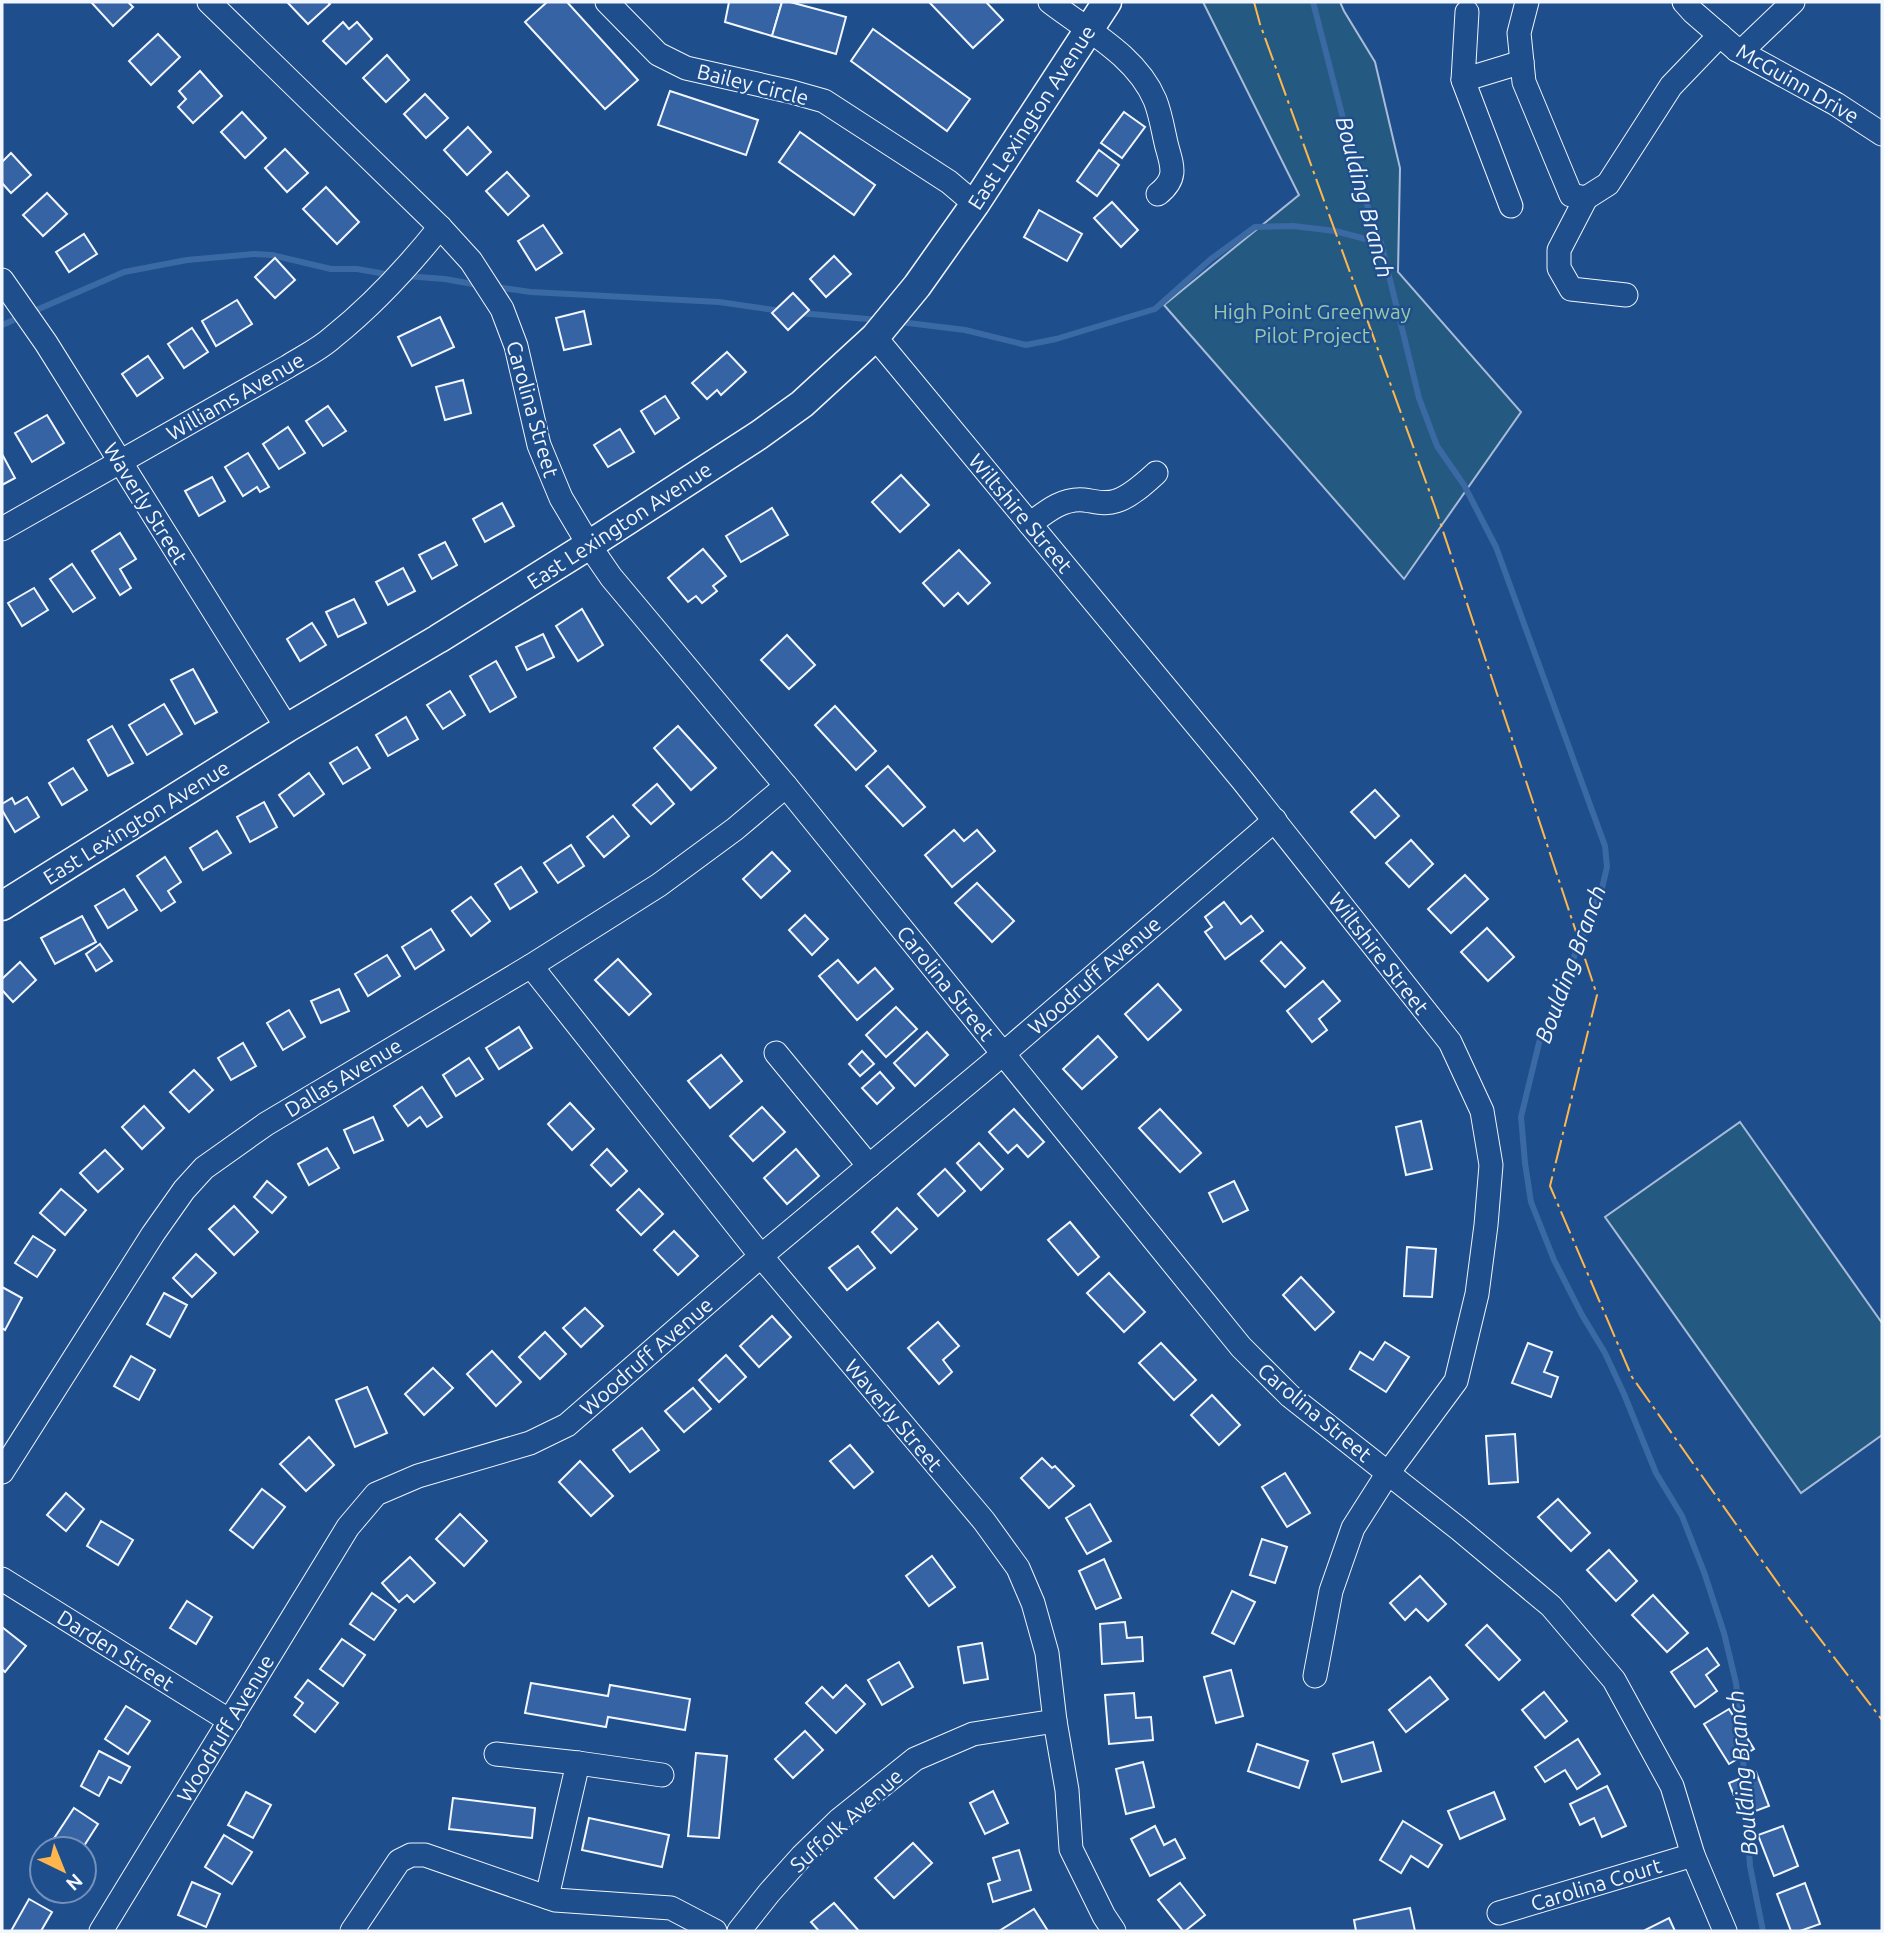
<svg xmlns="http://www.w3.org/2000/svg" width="1884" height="1933" viewBox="0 0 1884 1933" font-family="Ubuntu,sans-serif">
<rect width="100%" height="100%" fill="#1f4e8c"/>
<g fill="#245a82" stroke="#a8bbd7" stroke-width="2">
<path d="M1203,2H1340L1344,11L1375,62L1400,168L1398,272L1521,412L1404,579L1164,305L1299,195Z"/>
<path d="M1740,1122L1882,1323V1435L1801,1493L1605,1217Z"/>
</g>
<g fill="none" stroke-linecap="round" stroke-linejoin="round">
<g stroke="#3b69a3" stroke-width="6">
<path d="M1313,2L1361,188L1381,243L1419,398L1437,446L1464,485L1496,547L1605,846L1607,867L1602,888L1539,1043L1521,1117L1525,1163L1531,1202L1554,1260L1582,1315L1605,1353L1624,1394L1656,1473L1682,1516L1704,1572L1724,1633L1736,1683L1742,1735"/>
<path d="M405,276L445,279L478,285"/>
<path d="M496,287L531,292L719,302L781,311"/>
<path d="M799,313L879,320"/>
<path d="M900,322L965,330L1026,345L1056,339L1155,309L1211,259L1255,227L1293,226L1335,231L1381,243"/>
<path d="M2,325L124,272L187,260L254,254L272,255L331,269H357L391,275"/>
<path d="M1743,1749L1744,1784"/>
<path d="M1746,1809L1750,1866L1763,1931"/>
</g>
</g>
<g fill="#3563a3" stroke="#f2f6ff" stroke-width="2">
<path d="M91,2H128L133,7L113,26Z"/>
<path d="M287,2H328L330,4L308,24Z"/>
<path d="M547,2H567L638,80L605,109L525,22Z"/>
<path d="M729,2H782L772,36L725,22Z"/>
<path d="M782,2H790L846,17L836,54L772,36Z"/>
<path d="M929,2H986L1003,20L973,48Z"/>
<path d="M343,22L349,29L357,22L372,39L346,64L323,41Z"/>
<path d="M873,29L970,99L947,131L851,61Z"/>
<path d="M158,34L180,57L151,85L129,61Z"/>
<path d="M387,55L409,80L386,102L363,78Z"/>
<path d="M200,71L222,96L193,123L178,107L186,99L179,91Z"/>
<path d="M670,91L758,120L746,155L658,125Z"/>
<path d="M425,94L448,118L426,138L404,114Z"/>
<path d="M242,112L266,138L245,158L221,132Z"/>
<path d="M1124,112L1145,127L1122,158L1101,143Z"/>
<path d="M468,127L491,152L467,175L444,150Z"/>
<path d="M800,132L875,185L854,215L779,162Z"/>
<path d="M285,149L308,173L287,192L265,168Z"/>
<path d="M1099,150L1119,165L1097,196L1077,181Z"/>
<path d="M11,153L31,175L11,193L2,183V162Z"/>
<path d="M507,172L529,196L508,215L486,191Z"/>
<path d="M326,187L359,222L337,244L303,209Z"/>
<path d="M47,193L67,214L43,236L23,215Z"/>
<path d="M1112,202L1138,230L1121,247L1094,218Z"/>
<path d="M1039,210L1082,234L1067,261L1024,237Z"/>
<path d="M543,225L562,253L536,270L518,241Z"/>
<path d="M84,234L97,254L69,272L56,252Z"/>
<path d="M834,256L851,274L826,297L810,279Z"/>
<path d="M275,258L295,280L275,298L255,277Z"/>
<path d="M793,293L809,310L788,330L772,313Z"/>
<path d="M237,300L252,324L216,346L202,321Z"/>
<path d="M584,311L591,344L564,350L556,318Z"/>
<path d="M440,317L454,347L412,366L398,337Z"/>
<path d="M192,328L208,352L184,368L168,344Z"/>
<path d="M727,352L746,372L721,395L717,390L707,399L692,383Z"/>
<path d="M148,356L163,378L137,396L122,374Z"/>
<path d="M463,380L471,413L445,420L436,387Z"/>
<path d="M665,396L679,418L655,434L641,411Z"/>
<path d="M328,406L346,431L323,446L306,421Z"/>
<path d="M47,415L64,443L32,462L15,433Z"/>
<path d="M288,427L305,453L279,469L263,444Z"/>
<path d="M620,429L634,452L608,467L594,445Z"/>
<path d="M248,453L269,487L260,492L257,487L243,496L225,467Z"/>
<path d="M2,454L15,478L2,485Z"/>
<path d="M901,475L929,505L900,532L872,502Z"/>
<path d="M212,477L225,501L199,516L185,491Z"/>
<path d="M502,503L514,526L485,542L473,519Z"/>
<path d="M772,508L788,535L741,562L726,536Z"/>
<path d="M120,533L136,559L120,569L131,588L120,595L92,551Z"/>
<path d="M445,542L457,565L432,579L419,555Z"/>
<path d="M703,549L726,576L713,586L717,591L702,603L696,596L688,602L668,578Z"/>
<path d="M959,550L990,583L968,604L958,593L944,606L923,583Z"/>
<path d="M72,564L95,598L73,612L50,579Z"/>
<path d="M403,568L415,591L388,605L376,582Z"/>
<path d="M34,588L48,610L22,626L8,603Z"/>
<path d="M354,599L366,623L338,637L326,612Z"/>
<path d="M582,609L603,645L578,661L556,626Z"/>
<path d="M312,623L326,645L300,661L287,639Z"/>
<path d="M543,634L554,657L527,670L516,647Z"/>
<path d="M787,635L815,665L789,689L761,660Z"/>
<path d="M496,661L516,697L490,712L470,676Z"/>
<path d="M193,669L217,712L195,724L171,680Z"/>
<path d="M450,691L465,715L443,729L427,705Z"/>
<path d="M164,704L182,734L147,755L129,725Z"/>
<path d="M835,706L876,751L856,770L815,725Z"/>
<path d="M406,717L418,739L388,756L376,735Z"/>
<path d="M112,726L133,763L108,776L88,740Z"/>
<path d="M678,726L716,768L691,790L654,748Z"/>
<path d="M357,747L370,768L343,784L330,763Z"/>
<path d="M888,766L925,807L903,826L866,786Z"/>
<path d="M73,768L87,790L62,805L49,783Z"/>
<path d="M309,773L324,794L294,816L279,795Z"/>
<path d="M657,784L674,804L651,824L633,805Z"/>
<path d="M1375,790L1399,816L1375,838L1351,812Z"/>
<path d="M27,797L39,817L15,832L2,810V804L12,798L15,804Z"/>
<path d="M264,802L277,827L250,842L237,817Z"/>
<path d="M613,816L629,836L604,857L587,837Z"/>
<path d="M954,830L964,841L977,830L995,851L952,887L925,855Z"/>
<path d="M217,831L231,853L203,870L190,848Z"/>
<path d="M1411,840L1433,864L1409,887L1386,863Z"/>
<path d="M571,845L584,866L558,883L544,863Z"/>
<path d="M772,852L790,871L761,898L743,879Z"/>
<path d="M165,857L181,882L168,891L175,902L161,911L137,876Z"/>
<path d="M521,867L537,892L510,909L495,884Z"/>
<path d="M1465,875L1488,899L1451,933L1428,909Z"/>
<path d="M977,883L1014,921L992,942L955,903Z"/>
<path d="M124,889L137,910L108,928L95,906Z"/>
<path d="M471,897L490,921L471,936L452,911Z"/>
<path d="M1224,902L1241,924L1251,916L1263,931L1225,959L1205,932L1212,927L1205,917Z"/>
<path d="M805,915L828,939L812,955L789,930Z"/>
<path d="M82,916L96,942L55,964L41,938Z"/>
<path d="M1487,928L1514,957L1488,981L1461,952Z"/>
<path d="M431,929L444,950L415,969L402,947Z"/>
<path d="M1281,942L1305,968L1285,987L1261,961Z"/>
<path d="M100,944L112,961L96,971L86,954Z"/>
<path d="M387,955L400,976L368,996L355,974Z"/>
<path d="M618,959L651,994L629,1015L595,980Z"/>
<path d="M838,960L858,983L875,968L893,989L857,1020L819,976Z"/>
<path d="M20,962L36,980L13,1002L2,990V979Z"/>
<path d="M1323,981L1340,1001L1319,1019L1327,1030L1312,1042L1287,1011Z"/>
<path d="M1158,984L1181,1010L1148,1040L1125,1014Z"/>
<path d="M339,989L349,1011L321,1023L311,1001Z"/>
<path d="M896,1007L917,1029L886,1057L866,1035Z"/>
<path d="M289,1010L305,1037L283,1050L267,1023Z"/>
<path d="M519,1027L532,1048L499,1069L486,1048Z"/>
<path d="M927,1032L948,1055L915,1086L894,1063Z"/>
<path d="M1098,1036L1117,1057L1082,1089L1063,1069Z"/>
<path d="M243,1043L256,1066L231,1080L218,1058Z"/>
<path d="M862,1051L874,1064L860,1076L849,1064Z"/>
<path d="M721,1055L742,1081L710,1108L688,1081Z"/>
<path d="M469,1058L483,1079L456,1096L443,1075Z"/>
<path d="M194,1070L213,1090L189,1112L170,1092Z"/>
<path d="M880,1072L894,1088L877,1104L862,1088Z"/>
<path d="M422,1087L442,1117L427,1127L420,1117L408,1126L394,1106Z"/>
<path d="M570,1103L594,1129L572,1150L548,1124Z"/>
<path d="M144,1106L164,1128L142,1149L122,1127Z"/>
<path d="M762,1107L785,1132L753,1161L730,1136Z"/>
<path d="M1014,1109L1044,1142L1028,1157L1017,1145L1008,1153L989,1132Z"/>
<path d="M1160,1109L1201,1153L1180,1172L1139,1128Z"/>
<path d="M373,1117L383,1140L354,1153L344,1130Z"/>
<path d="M1421,1121L1432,1169L1406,1175L1396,1127Z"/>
<path d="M979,1143L1003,1169L981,1190L957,1163Z"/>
<path d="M327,1148L339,1168L309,1185L298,1164Z"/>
<path d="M607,1149L627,1171L611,1186L591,1165Z"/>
<path d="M796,1149L819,1176L787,1204L764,1178Z"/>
<path d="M105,1150L123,1169L98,1192L80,1173Z"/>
<path d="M945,1169L965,1191L938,1216L918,1194Z"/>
<path d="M267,1181L286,1197L272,1213L254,1197Z"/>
<path d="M1234,1181L1248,1210L1223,1222L1209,1193Z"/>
<path d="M61,1189L86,1210L65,1235L40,1213Z"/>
<path d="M639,1189L663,1214L641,1235L617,1210Z"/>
<path d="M234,1206L258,1232L234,1255L209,1229Z"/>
<path d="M897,1208L917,1229L891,1253L872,1232Z"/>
<path d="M1070,1222L1099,1257L1078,1275L1048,1240Z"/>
<path d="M674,1231L698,1256L678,1275L654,1250Z"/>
<path d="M33,1236L55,1250L37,1277L15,1263Z"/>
<path d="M858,1246L875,1268L847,1290L829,1268Z"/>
<path d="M1407,1247L1436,1249L1432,1297L1404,1296Z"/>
<path d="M196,1254L216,1273L192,1297L173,1278Z"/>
<path d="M1109,1273L1145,1312L1124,1332L1087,1293Z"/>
<path d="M1301,1277L1334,1312L1315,1330L1283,1295Z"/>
<path d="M2,1287L22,1298L5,1330L2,1328Z"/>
<path d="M164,1293L187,1305L170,1337L147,1324Z"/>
<path d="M585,1308L603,1326L581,1347L563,1328Z"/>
<path d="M772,1316L791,1337L759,1367L740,1346Z"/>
<path d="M938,1322L959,1346L943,1360L952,1372L939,1384L908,1348Z"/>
<path d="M545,1332L566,1354L540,1379L519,1357Z"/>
<path d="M1385,1342L1409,1357L1386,1392L1350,1369L1360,1352L1373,1360Z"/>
<path d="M1161,1343L1196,1380L1174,1400L1139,1363Z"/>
<path d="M1528,1343L1552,1352L1544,1372L1558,1377L1551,1397L1512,1383Z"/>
<path d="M492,1351L521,1382L496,1406L467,1374Z"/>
<path d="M726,1355L746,1377L719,1402L699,1380Z"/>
<path d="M131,1356L155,1370L139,1400L114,1386Z"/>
<path d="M433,1368L453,1388L424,1415L405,1394Z"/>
<path d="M367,1387L387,1433L355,1447L336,1400Z"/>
<path d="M693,1388L711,1409L684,1432L665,1411Z"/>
<path d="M1212,1395L1240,1425L1219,1445L1191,1415Z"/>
<path d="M642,1428L659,1450L630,1472L613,1450Z"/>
<path d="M1515,1434L1518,1482L1489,1484L1486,1436Z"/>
<path d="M309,1437L334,1465L306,1491L280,1464Z"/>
<path d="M850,1445L873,1472L854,1488L830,1461Z"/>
<path d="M1042,1458L1052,1468L1055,1466L1074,1486L1049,1508L1021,1478Z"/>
<path d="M580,1461L613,1496L591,1516L559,1482Z"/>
<path d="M1285,1473L1310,1513L1287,1527L1262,1487Z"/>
<path d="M262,1489L285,1507L253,1548L230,1530Z"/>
<path d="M66,1493L84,1509L66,1531L47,1515Z"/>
<path d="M1558,1499L1590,1533L1571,1551L1538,1517Z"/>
<path d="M1090,1504L1111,1541L1087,1554L1066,1518Z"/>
<path d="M460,1514L487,1541L464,1566L436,1539Z"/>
<path d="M101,1521L133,1540L118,1565L87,1546Z"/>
<path d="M1262,1539L1287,1547L1275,1583L1250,1575Z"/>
<path d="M1609,1550L1637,1581L1616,1601L1587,1570Z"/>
<path d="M932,1556L955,1587L929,1606L906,1576Z"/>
<path d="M410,1557L435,1583L414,1602L407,1595L399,1602L382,1583Z"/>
<path d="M1104,1559L1121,1598L1096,1609L1079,1571Z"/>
<path d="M1420,1576L1446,1604L1428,1621L1416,1609L1405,1620L1390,1603Z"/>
<path d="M1232,1591L1255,1602L1234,1644L1212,1633Z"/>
<path d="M372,1593L396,1610L374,1640L350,1624Z"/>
<path d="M1653,1595L1688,1633L1667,1652L1632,1615Z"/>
<path d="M187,1601L212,1617L196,1644L170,1628Z"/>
<path d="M1125,1622L1127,1638L1142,1637L1143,1661L1102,1664L1100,1624Z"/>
<path d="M1487,1625L1520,1660L1499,1680L1466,1645Z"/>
<path d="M2,1627L26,1646L5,1672L2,1669Z"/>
<path d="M342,1639L365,1655L343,1686L320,1669Z"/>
<path d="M982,1643L988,1679L964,1683L958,1647Z"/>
<path d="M1707,1648L1719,1665L1706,1675L1717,1691L1695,1707L1671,1672Z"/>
<path d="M899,1662L913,1687L882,1705L868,1680Z"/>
<path d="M1231,1670L1243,1716L1216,1723L1204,1677Z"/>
<path d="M1430,1677L1448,1699L1406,1732L1389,1710Z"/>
<path d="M308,1680L338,1703L315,1732L294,1715L303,1703L295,1697Z"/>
<path d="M531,1683L608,1696L610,1685L690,1699L685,1730L608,1717L606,1727L525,1713Z"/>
<path d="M846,1685L865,1704L836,1733L806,1703L822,1687L833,1698Z"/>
<path d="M1544,1692L1567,1721L1545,1738L1522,1710Z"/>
<path d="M1134,1693L1136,1718L1151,1717L1153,1740L1109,1744L1105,1695Z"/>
<path d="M126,1706L150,1721L128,1754L105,1739Z"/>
<path d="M1729,1709L1754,1749L1729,1764L1704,1724Z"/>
<path d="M805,1731L823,1750L793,1778L775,1759Z"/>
<path d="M1578,1739L1600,1774L1577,1789L1565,1770L1545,1782L1535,1767Z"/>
<path d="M1373,1742L1381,1771L1342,1782L1333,1754Z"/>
<path d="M1257,1744L1308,1761L1299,1788L1248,1771Z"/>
<path d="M99,1751L130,1767L121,1783L109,1777L99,1796L81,1786Z"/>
<path d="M696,1753L727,1756L719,1838L688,1836Z"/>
<path d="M1143,1762L1154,1807L1126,1814L1116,1769Z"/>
<path d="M1756,1772L1769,1806L1742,1816L1729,1783Z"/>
<path d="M1607,1786L1626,1826L1602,1837L1594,1818L1580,1825L1570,1804Z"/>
<path d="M993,1791L1008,1823L985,1834L970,1803Z"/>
<path d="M246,1792L271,1805L253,1838L228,1825Z"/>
<path d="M1494,1792L1505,1819L1460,1839L1448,1811Z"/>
<path d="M453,1798L535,1808L532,1838L449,1829Z"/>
<path d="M74,1808L98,1824L82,1849H47Z"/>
<path d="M589,1818L669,1835L662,1867L582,1850Z"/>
<path d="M1403,1821L1442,1845L1428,1867L1411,1856L1401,1873L1380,1860Z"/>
<path d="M1155,1826L1164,1845L1175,1839L1185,1858L1150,1876L1131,1839Z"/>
<path d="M1783,1826L1798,1866L1774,1876L1758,1835Z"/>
<path d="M224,1835L252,1852L232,1884L205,1867Z"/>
<path d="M913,1843L932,1863L894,1898L875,1878Z"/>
<path d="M1019,1850L1031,1890L993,1902L988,1884L1000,1880L993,1858Z"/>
<path d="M192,1882L220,1894L206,1927L178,1915Z"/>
<path d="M1180,1883L1205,1915L1185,1931H1183L1158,1900Z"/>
<path d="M1805,1883L1820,1924L1800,1931H1791L1777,1894Z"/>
<path d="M29,1899L52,1912L41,1931H11Z"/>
<path d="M834,1903L859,1931H819L811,1922Z"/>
<path d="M1410,1908L1415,1931H1356L1354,1920Z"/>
<path d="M1034,1909L1048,1931H999Z"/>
<path d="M1669,1918L1675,1931H1645V1930Z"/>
</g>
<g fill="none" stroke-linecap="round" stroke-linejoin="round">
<defs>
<g id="minor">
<path d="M209,2L440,227L471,261L502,309L516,346L539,445L561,498L589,545L611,577L786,786L1241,1347L1290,1396L1459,1529L1551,1606L1614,1680L1672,1786L1693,1855L1725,1931"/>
<path d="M607,2L658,54L686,68L792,92L824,101L949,182L975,204"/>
<path d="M1050,2C1086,30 1136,55 1155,100C1161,115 1163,131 1167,147C1173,168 1177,179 1158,194"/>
<path d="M1527,2L1519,33L1524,82L1571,195L1586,198L1608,184L1671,86L1720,35"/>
<path d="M1684,2L1693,12L1737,50L1836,104L1882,134"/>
<path d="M1467,12L1463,80L1522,62"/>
<path d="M1737,50L1746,47L1793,2"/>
<path d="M1463,80L1511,206"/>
<path d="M1586,198L1559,250V268L1571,289L1626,295"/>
<path d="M2,280L46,343L287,728"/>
<path d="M875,337L1243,781L1450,1042L1482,1111L1491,1165L1486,1225L1477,1294L1456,1381L1388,1473L1353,1528L1331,1591L1315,1676"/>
<path d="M1030,524C1046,512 1062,498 1084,500C1094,501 1105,505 1116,501C1130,497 1145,483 1156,473"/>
<path d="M2,529L287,367C303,357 320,349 333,337C373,305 408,267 440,227"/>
<path d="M531,966L761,1256L984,1521L1018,1568L1033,1603L1047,1653L1055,1721L1067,1790L1071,1849L1104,1916L1114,1931"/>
<path d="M776,1053L869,1166"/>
<path d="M2,1472L153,1234L184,1190L204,1168L266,1124L531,966L659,885L735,829L786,786"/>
<path d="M2,1579L230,1721"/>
<path d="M496,1754L578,1763"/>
<path d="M547,1897L578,1763L662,1775"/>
<path d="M1499,1913L1693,1855"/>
<path d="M101,1931L348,1527L376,1494L418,1476L530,1443L567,1425L761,1256L1003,1054L1275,820"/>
<path d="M352,1931L399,1861L411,1855H425L555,1900L671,1908L715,1931"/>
<path d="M739,1931L769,1893L802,1856L839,1820L915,1759L973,1734L1055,1721"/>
</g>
<path id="major" d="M2,906L287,728L438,639L589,545L759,435L802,404L875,337L917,286L975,204L1107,2"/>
</defs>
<use href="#minor" stroke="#f2f6ff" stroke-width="25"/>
<use href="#major" stroke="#f2f6ff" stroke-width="31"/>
<use href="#minor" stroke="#1f4e8c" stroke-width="23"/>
<use href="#major" stroke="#1f4e8c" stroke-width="28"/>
<path stroke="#ffb74d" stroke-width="2" stroke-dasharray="24 5 3.5 5" stroke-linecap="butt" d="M1254,2L1260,24L1435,507L1597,995L1550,1186L1632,1377L1784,1592L1882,1720"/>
</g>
<g text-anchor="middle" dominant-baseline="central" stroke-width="5" stroke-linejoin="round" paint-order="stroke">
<g font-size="21" fill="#f2f6ff" stroke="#1f4e8c">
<text transform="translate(1798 83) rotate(30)">McGuinn Drive</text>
<text transform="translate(753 84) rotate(14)">Bailey Circle</text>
<text transform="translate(1031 117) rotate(-57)">East Lexington Avenue</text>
<text transform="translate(235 396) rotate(-30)">Williams Avenue</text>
<text transform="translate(533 409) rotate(74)">Carolina Street</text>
<text transform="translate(146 503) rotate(58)">Waverly Street</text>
<text transform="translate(1021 513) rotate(50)">Wiltshire Street</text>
<text transform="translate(619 525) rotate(-33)">East Lexington Avenue</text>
<text transform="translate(136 822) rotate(-32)">East Lexington Avenue</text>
<text transform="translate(1379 953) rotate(52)">Wiltshire Street</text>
<text transform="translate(1094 975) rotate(-41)">Woodruff Avenue</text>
<text transform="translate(946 983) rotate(51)">Carolina Street</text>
<text transform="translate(343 1077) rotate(-31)">Dallas Avenue</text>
<text transform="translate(646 1356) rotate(-41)">Woodruff Avenue</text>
<text transform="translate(1315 1412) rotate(40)">Carolina Street</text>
<text transform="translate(894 1415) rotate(50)">Waverly Street</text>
<text transform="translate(116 1650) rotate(32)">Darden Street</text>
<text transform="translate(225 1728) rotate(-59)">Woodruff Avenue</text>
<text transform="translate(846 1820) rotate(-42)">Suffolk Avenue</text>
<text transform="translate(1596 1884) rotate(-17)">Carolina Court</text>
</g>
<g font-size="21" fill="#97c8a6" stroke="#1f4e8c">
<text x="1312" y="311">High Point Greenway<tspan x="1312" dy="24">Pilot Project</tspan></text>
</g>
<g font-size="23" font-style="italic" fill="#f2f6ff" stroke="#1f4e8c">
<text transform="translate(1365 197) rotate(75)">Boulding Branch</text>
<text transform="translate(1570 964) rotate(-70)">Boulding Branch</text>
<text transform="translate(1742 1773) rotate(-95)">Boulding Branch</text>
</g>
</g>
<rect width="1884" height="1933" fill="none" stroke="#f2f6ff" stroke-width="7"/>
<g transform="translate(63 1870) rotate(137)"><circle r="33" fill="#1f4e8c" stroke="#7391ba" stroke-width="2"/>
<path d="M0-5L12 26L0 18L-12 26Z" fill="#ffb74d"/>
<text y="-10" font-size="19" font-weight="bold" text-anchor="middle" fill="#f2f6ff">N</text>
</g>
</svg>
